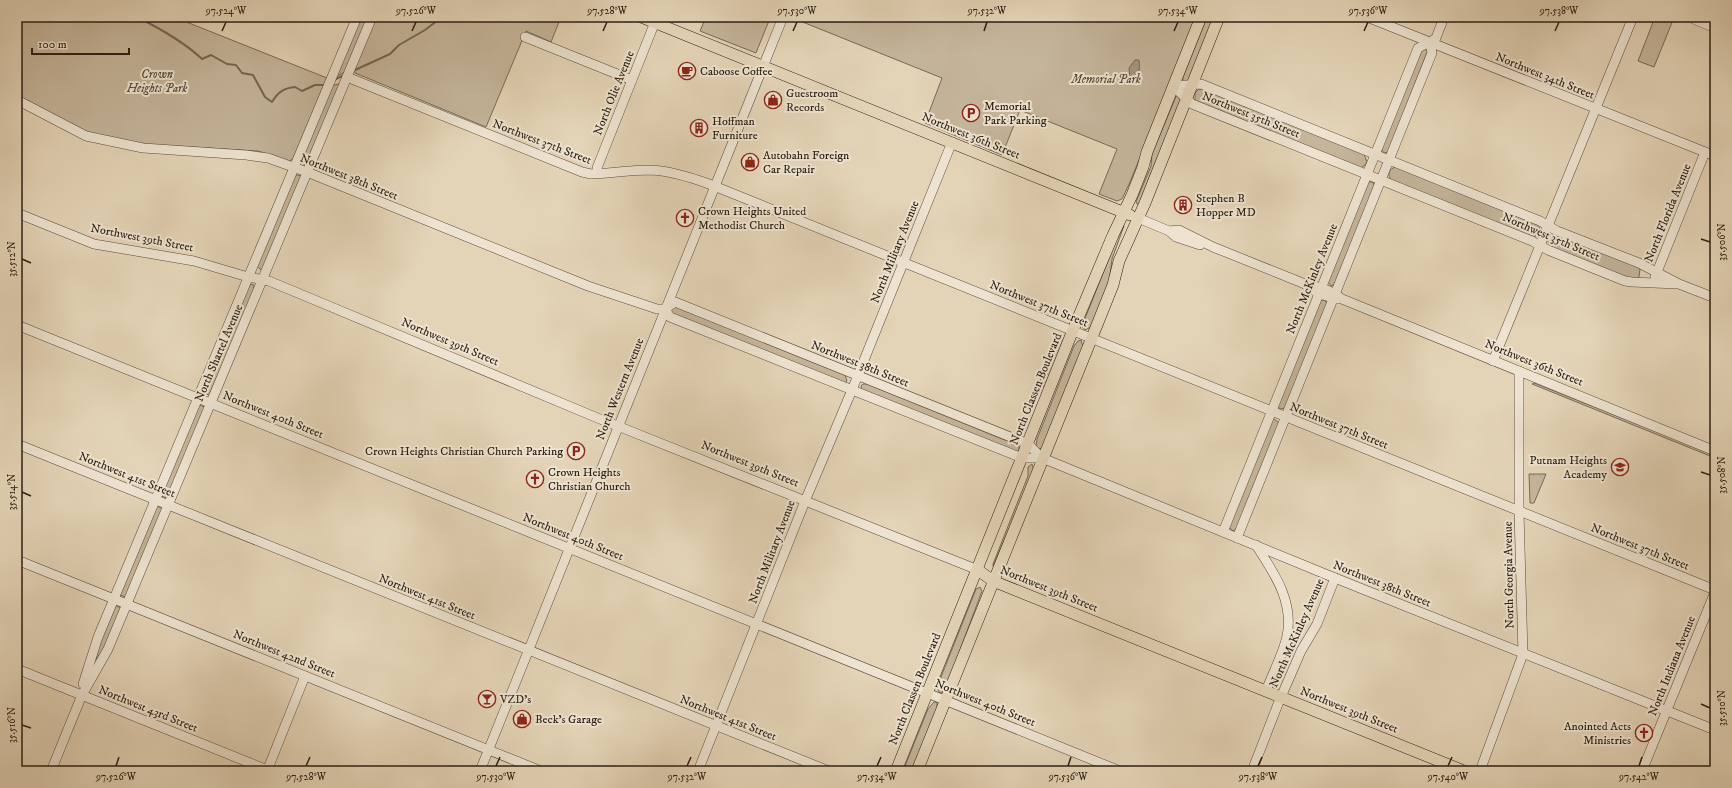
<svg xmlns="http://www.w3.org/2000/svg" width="1732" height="788" viewBox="0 0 1732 788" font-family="'IM FELL DW Pica',serif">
<rect width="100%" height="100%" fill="#e4d4b7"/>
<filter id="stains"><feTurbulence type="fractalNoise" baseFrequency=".005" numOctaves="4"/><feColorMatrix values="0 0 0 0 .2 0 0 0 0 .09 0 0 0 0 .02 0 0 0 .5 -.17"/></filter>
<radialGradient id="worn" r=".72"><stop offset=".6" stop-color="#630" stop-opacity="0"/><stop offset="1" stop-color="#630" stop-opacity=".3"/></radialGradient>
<g fill="#c5b59b" stroke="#786a56">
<path d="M17,17H174L327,78L293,159L289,161L258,151L142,144L90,134L17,97Z"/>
<path d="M361,17H368L345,72L337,76Z"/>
<path d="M375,17H561L551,42L526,31L486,127L355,73L354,69Z"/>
<path d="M706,17H767L770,18L756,53L700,31Z"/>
<path d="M790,17H1197L1130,182L1122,199L1117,201L1099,194L1117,149L1020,110L1002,155L925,123L942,78Z"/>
<path d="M1207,17H1215L1189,81L1183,82V77Z"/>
<path d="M1655,17H1665L1673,20L1654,67L1638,61Z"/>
<path d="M1427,47L1428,50L1388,152L1384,153L1381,149L1421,49Z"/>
<path d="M341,83L305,165L301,162V159L332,86Z"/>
<path d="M1199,89H1202L1364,154L1367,162L1364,166L1360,168L1195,101V93Z"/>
<path d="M1177,94L1182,97L1139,204H1137L1136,202L1151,166L1152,154Z"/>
<path d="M1396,167L1538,225C1541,229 1540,233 1536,236L1532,237L1392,181C1387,175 1388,169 1396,167Z"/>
<path d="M297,175L301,176L262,271L257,266L295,176Z"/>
<path d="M1368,182H1373L1375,187L1335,284L1331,286L1328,282Z"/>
<path d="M1124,226L1112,259L1109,283L1091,327L1085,330L1083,328L1084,321L1118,236Z"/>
<path d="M1554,234L1637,266L1640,269L1639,277L1633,280L1550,247L1548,242L1549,238Z"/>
<path d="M251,284L254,285L253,294L209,395L204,393L247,289Z"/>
<path d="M1321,300H1324L1327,303L1285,408L1280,409L1278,406Z"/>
<path d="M672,307H677L845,375L847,381L844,384L673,315L670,309Z"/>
<path d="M1058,338L1065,341L1046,387L1038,386Z"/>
<path d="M1081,340L1083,347L1042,448L1038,449L1036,447L1037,439L1074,346L1078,341Z"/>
<path d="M1534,383L1715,455V458L1532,384Z"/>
<path d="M863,384H867L1017,445L1019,447V451L1016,453L862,391L861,386Z"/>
<path d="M199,405L205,407L167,498L161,496Z"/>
<path d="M1274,419L1279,423L1237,528L1233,531L1229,527L1272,420Z"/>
<path d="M1032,464L1034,471L993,566V564L1028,476V467Z"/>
<path d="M1529,474H1546L1534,503H1530Z"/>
<path d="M157,506L163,509L126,597L120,595Z"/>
<path d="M980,587L982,591L945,690L940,693L938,690L939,682L976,589Z"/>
<path d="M115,605L121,608L104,649L96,659L98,647Z"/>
<path d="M934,702H937V709L913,771H903L928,709Z"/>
</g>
<path fill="#a5967f" stroke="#746653" d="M1135,60H1139C1140,70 1140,75 1130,80L1129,68Z"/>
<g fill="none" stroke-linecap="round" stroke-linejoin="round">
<g stroke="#746653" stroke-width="2">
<path d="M137,17C159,28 183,41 202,59L211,55L227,64L236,65L242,73L253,75L265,97L272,102C278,92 284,88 295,87L302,91L315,85H323"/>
<path d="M355,70L390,54L399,45L425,30L442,17"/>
<path d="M334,80L344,75"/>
</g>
<defs>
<g id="minor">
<path d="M1367,17L1715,156"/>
<path d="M1689,17L1715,28"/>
<path d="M525,37L632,80"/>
<path d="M347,77L582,172L591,174C611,173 631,170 651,170C671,171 690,177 709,184L1715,590"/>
<path d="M1173,86L1201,84L1540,221L1557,231L1639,263L1679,284L1715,298"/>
<path d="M1173,86L1192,104L1532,241L1548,250L1625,281L1632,282L1676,284"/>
<path d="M17,100L86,136L143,148L246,155L268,158L307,172L588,286L657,309H665L675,302L1028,444L1042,458L1052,462L1335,578L1715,730"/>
<path d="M597,173V168L655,22"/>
<path d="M17,213L94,244L194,261L248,277L269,281L600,419L978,570"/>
<path d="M1138,218L1169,231L1176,237L1200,245"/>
<path d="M1169,231L1179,230L1213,247L1305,284L1319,294L1337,299"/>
<path d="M1655,277L1705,152"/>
<path d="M1305,284C1320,287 1331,290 1342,299L1715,451"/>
<path d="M665,309L670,317L1022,458H1042"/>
<path d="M17,325L1120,771"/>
<path d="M1493,361L1633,17"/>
<path d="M17,444L829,771"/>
<path d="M1223,532L1418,48L1430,42L1436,38L1444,17"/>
<path d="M1237,538L1432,53L1430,42"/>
<path d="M1256,545C1274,573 1294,601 1287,636C1284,652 1272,675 1266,691"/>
<path d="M17,560L541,771"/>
<path d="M17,669L270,771"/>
<path d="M83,684L98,637L357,17"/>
<path d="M51,771L82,695L108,649L372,17"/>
<path d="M267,771L305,676"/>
<path d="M480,771L783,17"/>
<path d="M698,771L805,501L852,390L952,142"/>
<path d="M1252,771L1278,704L1301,651L1317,624L1335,578"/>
<path d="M1480,771L1523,654L1519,512V371"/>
<path d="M1642,771L1715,592"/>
</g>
<g id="major">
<path d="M641,17L1130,215"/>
<path d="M978,570L993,581L1464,771"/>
<path d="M896,771L1073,330L1113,235L1132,195L1143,167L1147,152L1201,17"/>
<path d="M917,771L1099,320L1113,285L1119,261L1145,203L1219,17"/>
</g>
</defs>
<use href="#minor" stroke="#594c3b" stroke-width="10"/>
<use href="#major" stroke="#2b1f12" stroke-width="12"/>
<use href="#minor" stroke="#ede3d0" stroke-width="9"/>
<use href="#major" stroke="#e4d4b7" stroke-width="11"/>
</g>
<path fill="none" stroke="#2b1f12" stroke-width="1.5" d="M222,31L226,22M412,31L416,22M603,31L607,22M793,31L797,22M984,31L987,22M1174,31L1178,22M1364,31L1368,22M1555,31L1559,22M1701,239L1710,242M22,259L31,263M1701,472L1710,475M22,492L31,496M1701,704L1710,708M22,725L31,728M116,766L119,757M306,766L310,757M496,766L500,757M687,766L691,757M877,766L881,757M1068,766L1071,757M1258,766L1262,757M1448,766L1452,757M1639,766L1642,757"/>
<defs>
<symbol id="cafe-ring" viewBox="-11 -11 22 22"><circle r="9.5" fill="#ede3d0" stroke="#8f2418" stroke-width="1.5"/><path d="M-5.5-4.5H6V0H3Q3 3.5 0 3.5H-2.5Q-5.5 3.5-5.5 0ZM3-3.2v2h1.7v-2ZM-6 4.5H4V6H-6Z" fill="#8f2418"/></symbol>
<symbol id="shop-ring" viewBox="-11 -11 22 22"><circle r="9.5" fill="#ede3d0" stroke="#8f2418" stroke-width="1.5"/><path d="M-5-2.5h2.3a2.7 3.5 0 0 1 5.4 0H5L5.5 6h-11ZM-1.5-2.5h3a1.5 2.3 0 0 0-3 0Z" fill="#8f2418"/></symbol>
<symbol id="parking-ring" viewBox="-11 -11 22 22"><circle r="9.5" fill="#ede3d0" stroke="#8f2418" stroke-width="1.5"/><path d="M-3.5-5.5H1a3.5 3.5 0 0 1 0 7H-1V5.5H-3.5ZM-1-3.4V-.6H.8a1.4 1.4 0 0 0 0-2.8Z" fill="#8f2418"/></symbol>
<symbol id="building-ring" viewBox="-11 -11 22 22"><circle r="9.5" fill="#ede3d0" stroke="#8f2418" stroke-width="1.5"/><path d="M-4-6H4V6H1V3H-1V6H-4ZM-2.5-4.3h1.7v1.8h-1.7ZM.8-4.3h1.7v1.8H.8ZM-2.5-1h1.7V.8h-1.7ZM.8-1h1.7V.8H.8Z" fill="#8f2418"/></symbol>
<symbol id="church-ring" viewBox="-11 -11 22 22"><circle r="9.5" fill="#ede3d0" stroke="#8f2418" stroke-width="1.5"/><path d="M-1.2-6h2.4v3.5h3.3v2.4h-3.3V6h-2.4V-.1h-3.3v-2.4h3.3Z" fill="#8f2418"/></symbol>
<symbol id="school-ring" viewBox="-11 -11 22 22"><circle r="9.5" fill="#ede3d0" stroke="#8f2418" stroke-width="1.5"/><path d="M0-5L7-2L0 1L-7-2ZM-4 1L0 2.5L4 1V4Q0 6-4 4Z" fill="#8f2418"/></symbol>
<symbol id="bar-ring" viewBox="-11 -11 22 22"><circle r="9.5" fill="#ede3d0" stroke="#8f2418" stroke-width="1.5"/><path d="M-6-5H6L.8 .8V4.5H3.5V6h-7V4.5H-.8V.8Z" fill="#8f2418"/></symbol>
</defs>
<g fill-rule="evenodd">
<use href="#cafe-ring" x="677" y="61" width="20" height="20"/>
<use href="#shop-ring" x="763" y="90" width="20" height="20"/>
<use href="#parking-ring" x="961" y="103" width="20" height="20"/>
<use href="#building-ring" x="689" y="118" width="20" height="20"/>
<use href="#shop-ring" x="740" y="152" width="20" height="20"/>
<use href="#building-ring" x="1173" y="195" width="20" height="20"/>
<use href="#church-ring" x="675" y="208" width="20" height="20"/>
<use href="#parking-ring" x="566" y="441" width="20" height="20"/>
<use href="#school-ring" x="1610" y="457" width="20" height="20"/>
<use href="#church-ring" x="525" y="469" width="20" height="20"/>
<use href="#bar-ring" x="477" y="689" width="20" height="20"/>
<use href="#shop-ring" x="512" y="709" width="20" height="20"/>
<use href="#church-ring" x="1634" y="723" width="20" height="20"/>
</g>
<g text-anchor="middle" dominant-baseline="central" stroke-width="4" stroke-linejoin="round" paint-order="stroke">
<g font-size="12" fill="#2b1f12" stroke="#ede3d0" text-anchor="start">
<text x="700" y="71">Caboose Coffee</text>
<text x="786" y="93">Guestroom<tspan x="786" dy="14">Records</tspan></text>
<text x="984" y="106">Memorial<tspan x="984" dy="14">Park Parking</tspan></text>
<text x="712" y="121">Hoffman<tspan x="712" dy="14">Furniture</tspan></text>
<text x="763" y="155">Autobahn Foreign<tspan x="763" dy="14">Car Repair</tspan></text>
<text x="1196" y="198">Stephen B<tspan x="1196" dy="14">Hopper MD</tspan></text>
<text x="698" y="211">Crown Heights United<tspan x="698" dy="14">Methodist Church</tspan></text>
<text x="563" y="451" text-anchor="end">Crown Heights Christian Church Parking</text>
<text x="1607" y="460" text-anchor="end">Putnam Heights<tspan x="1607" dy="14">Academy</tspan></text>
<text x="548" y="472">Crown Heights<tspan x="548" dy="14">Christian Church</tspan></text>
<text x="500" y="699">VZD's</text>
<text x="535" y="719">Beck's Garage</text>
<text x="1631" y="726" text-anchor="end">Anointed Acts<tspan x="1631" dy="14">Ministries</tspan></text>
</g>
<g font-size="12" font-style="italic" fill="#594c3b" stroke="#ede3d0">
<text x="157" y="74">Crown<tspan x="157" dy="14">Heights Park</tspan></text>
<text x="1106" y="79">Memorial Park</text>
</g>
<g font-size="12" fill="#2b1f12" stroke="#ede3d0">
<text transform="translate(1545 76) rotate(22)">Northwest 34th Street</text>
<text transform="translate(614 93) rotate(-68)">North Olie Avenue</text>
<text transform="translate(1251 115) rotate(22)">Northwest 35th Street</text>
<text transform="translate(971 136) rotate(22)">Northwest 36th Street</text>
<text transform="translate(542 142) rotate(21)">Northwest 37th Street</text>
<text transform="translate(349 177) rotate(22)">Northwest 38th Street</text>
<text transform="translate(1668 213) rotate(-68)">North Florida Avenue</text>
<text transform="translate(1551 237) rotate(23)">Northwest 35th Street</text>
<text transform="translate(142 238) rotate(11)">Northwest 39th Street</text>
<text transform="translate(895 252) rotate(-68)">North Military Avenue</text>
<text transform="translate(1312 279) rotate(-68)">North McKinley Avenue</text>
<text transform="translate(1039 304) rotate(22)">Northwest 37th Street</text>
<text transform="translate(450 342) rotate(23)">Northwest 39th Street</text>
<text transform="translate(219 353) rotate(-67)">North Shartel Avenue</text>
<text transform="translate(1534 363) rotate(22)">Northwest 36th Street</text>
<text transform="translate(860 364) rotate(22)">Northwest 38th Street</text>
<text transform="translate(620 389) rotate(-68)">North Western Avenue</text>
<text transform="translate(1036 389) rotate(-68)">North Classen Boulevard</text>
<text transform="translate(273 415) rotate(22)">Northwest 40th Street</text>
<text transform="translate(1339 426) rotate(22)">Northwest 37th Street</text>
<text transform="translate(750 464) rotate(22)">Northwest 39th Street</text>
<text transform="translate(127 475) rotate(22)">Northwest 41st Street</text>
<text transform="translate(573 537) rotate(22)">Northwest 40th Street</text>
<text transform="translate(1640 547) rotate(22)">Northwest 37th Street</text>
<text transform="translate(772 552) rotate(-69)">North Military Avenue</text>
<text transform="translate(1509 575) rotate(-91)">North Georgia Avenue</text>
<text transform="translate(1382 584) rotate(22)">Northwest 38th Street</text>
<text transform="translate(1049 589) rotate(22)">Northwest 39th Street</text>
<text transform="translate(427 597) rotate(22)">Northwest 41st Street</text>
<text transform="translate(1297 633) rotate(-66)">North McKinley Avenue</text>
<text transform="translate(284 654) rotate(22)">Northwest 42nd Street</text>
<text transform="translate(1672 666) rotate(-68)">North Indiana Avenue</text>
<text transform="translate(915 689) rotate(-68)">North Classen Boulevard</text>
<text transform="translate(985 703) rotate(22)">Northwest 40th Street</text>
<text transform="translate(148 709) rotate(22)">Northwest 43rd Street</text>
<text transform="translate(1349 710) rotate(22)">Northwest 39th Street</text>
<text transform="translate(728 718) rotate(22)">Northwest 41st Street</text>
</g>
</g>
<rect width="1732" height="788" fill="none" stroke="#e4d4b7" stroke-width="44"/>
<path d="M32 48v6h97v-6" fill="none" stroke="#2b1f12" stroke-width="2"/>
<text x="38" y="48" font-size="12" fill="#2b1f12" stroke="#ede3d0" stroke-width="3" paint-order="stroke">100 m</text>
<rect x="22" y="22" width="1688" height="744" fill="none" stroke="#2b1f12" stroke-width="1.5"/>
<g font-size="10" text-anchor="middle" fill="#2b1f12">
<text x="226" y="14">97.524°W</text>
<text x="416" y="14">97.526°W</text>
<text x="607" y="14">97.528°W</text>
<text x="797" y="14">97.530°W</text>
<text x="987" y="14">97.532°W</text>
<text x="1178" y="14">97.534°W</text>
<text x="1368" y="14">97.536°W</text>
<text x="1559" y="14">97.538°W</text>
<text transform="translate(1721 242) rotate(-90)" y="4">35.506°N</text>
<text transform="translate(11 259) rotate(-90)" y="4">35.512°N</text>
<text transform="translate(1721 475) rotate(-90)" y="4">35.508°N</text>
<text transform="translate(11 492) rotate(-90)" y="4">35.514°N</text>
<text transform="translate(1721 708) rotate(-90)" y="4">35.510°N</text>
<text transform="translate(11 725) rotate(-90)" y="4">35.516°N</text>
<text x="116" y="780">97.526°W</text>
<text x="306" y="780">97.528°W</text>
<text x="496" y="780">97.530°W</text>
<text x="687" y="780">97.532°W</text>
<text x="877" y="780">97.534°W</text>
<text x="1068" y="780">97.536°W</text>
<text x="1258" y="780">97.538°W</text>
<text x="1448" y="780">97.540°W</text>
<text x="1639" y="780">97.542°W</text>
</g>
<rect width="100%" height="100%" filter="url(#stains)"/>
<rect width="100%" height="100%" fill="url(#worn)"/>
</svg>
